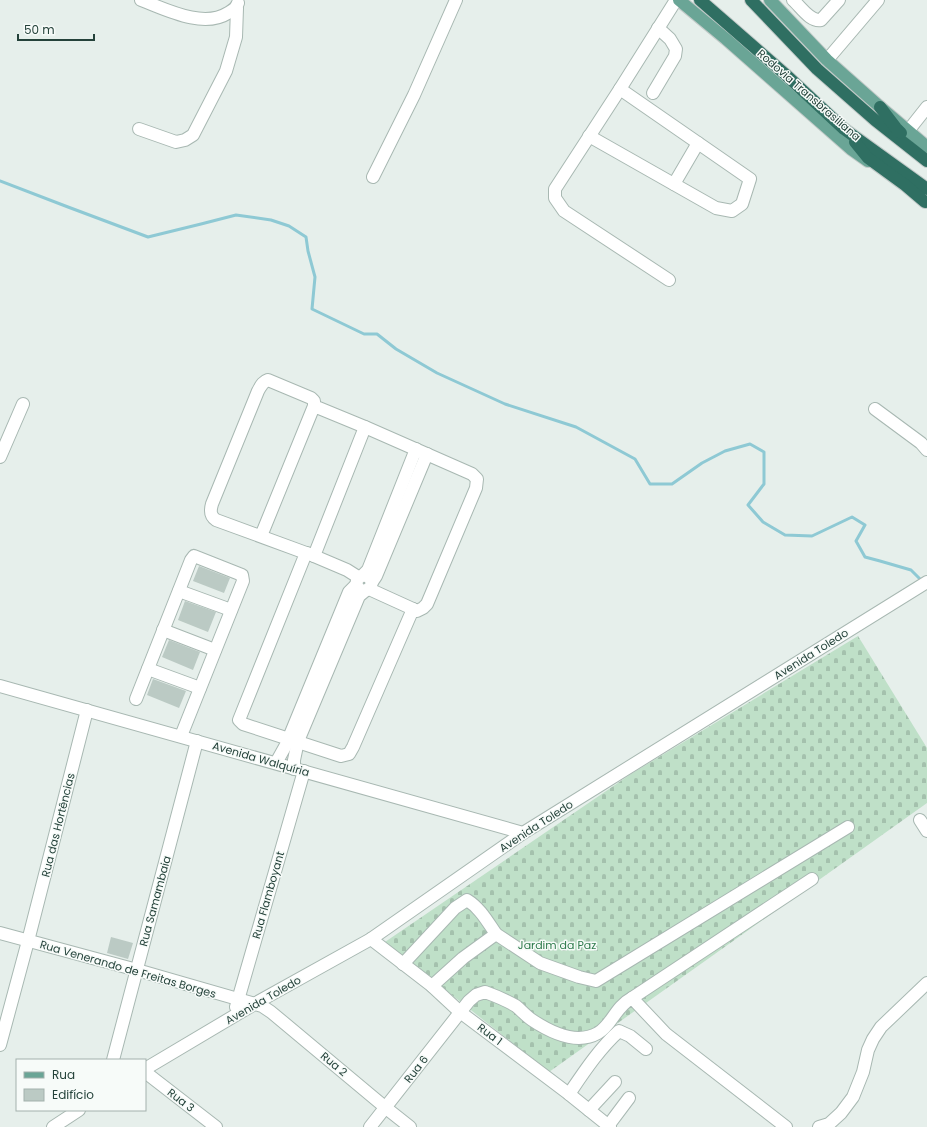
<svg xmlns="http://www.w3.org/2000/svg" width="927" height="1127" viewBox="0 0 927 1127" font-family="Poppins,sans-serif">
<defs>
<pattern id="cemetery-stones" width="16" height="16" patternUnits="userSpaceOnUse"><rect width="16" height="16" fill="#bfe0c8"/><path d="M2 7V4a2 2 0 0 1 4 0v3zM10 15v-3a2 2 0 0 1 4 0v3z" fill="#a4c1ad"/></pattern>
</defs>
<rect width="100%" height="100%" fill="#e6efeb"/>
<path fill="url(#cemetery-stones)" d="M858,636L927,748V803L549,1072L385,942L631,774Z"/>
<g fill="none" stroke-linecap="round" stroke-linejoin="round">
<path stroke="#8ec9d4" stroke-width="3" d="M0,181L68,207L148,237L201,224L236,215L271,220L289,226L306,237L308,251L315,277L312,309L364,334H377L396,349L437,373L505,404L576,427L635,459L650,484H672L702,463L725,451L750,444L764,452V484L748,505L763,522L785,535L812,536L852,517L865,525L856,541L865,557L880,561L911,570L922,581"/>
</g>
<g fill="#bbcac4">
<path d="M199,566L230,578L224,593L193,581Z"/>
<path d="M185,601L216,612L208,632L178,620Z"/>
<path d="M169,640L200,652L193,670L162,657Z"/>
<path d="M153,679L186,691L179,708L147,695Z"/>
<path d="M111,937L133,943L128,959L107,953Z"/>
</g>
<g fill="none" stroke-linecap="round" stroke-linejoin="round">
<defs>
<g id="minor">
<path d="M141,0C165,9 203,29 228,13C233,10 236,9 238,3"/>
<path d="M793,0C801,7 810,22 821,20L839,0"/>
<path d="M827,60L878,0"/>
<path d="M653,93L675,56L676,49L670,39L658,28"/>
<path d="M139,129L176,142L185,140L193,135L226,71L236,37L237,8"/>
<path d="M908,131L927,107"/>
<path d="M589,136L716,208L732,211L742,204L750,179L620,89"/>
<path d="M373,177L414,95L456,0"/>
<path d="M674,184L698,143"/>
<path d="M669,280L564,211L555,198V189L620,89L676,0"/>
<path d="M875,409L921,443L927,450"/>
<path d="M0,457L23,404"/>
<path d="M261,536L314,406V401L311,398L268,380C262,382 261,386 258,391L212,504C210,511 210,516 216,520L306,553L239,720L243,724L341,756L349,754L353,747L413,609L417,611L423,608L427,604L476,488L477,479L472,474L365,427L314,406"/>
<path d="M307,553L347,570L358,577"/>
<path d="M314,556L365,427"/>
<path d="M363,575L369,577C379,591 354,597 357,580L361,576L363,575L368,570L416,449"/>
<path d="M372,582L376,576L427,454"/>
<path d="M369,589L413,609"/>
<path d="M179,591L231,610"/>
<path d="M163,630L215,650"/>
<path d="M148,669L200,688"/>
<path d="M0,686L523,833"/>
<path d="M136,699L191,560L194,556L242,575L243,581L181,736"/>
<path d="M276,763L286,745L349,592L356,585"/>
<path d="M294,769V760L298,741L359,596L365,591"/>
<path d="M920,820L927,831"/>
<path d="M0,933L137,970L262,1006L271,1012L386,1108L410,1127"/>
<path d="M371,939L432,986L460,1012L569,1094L610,1127"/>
<path d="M403,964L455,908L467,900C480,908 487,921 496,934"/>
<path d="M432,986L463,958L496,934L540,963L579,977L596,981L848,827"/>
<path d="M632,998L812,879"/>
<path d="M236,1007L304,771"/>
<path d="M0,1045L28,941L87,710"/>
<path d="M113,1060L197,741"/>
<path d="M145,1069L256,1003L371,939L523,833L927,582"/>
<path d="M145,1072L216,1127"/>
<path d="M569,1094C584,1072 599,1049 619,1031L630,1036L646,1049"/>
<path d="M589,1110L615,1082"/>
<path d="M608,1126L629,1098"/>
<path d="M53,1127L79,1110"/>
<path d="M370,1127L469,1001L476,995L485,992C496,996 506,1000 516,1006C521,1010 526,1016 532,1020C550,1032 577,1045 598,1033C612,1025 615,1007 632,998L666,1034L786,1127"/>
<path d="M819,1127L829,1124L841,1113L853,1097L863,1072L868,1050L873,1039L881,1027L927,983"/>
</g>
<g id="major">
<path d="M679,0L726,39L851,149L868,161"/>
<path d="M770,0L827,60L880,107L927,147"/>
</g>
<g id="highway">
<path d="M700,0L786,75L844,129L927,189"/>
<path d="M751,0L817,69L875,120L927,161"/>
<path d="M880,107L896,128L901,133"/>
<path d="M855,142L868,158L905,185L925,202"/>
</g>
</defs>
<use href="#minor" stroke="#a8b8b2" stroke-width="14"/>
<use href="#major" stroke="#c2cac8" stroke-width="14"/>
<use href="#highway" stroke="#c2cac8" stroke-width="14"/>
<use href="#minor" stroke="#fff" stroke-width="12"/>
<use href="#major" stroke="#6aa596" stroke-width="12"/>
<use href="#highway" stroke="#2f6f62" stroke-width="12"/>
</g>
<g text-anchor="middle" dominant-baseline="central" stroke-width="3" stroke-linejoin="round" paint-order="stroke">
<g font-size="11" fill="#24423a" stroke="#f7fbf9">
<text transform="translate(809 95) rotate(41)">Rodovia Transbrasiliana</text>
<text transform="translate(811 654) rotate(-32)">Avenida Toledo</text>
<text transform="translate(261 759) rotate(16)">Avenida Walquíria</text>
<text transform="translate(58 825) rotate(-76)">Rua das Hortências</text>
<text transform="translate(536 826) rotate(-33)">Avenida Toledo</text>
<text transform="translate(268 895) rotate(-74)">Rua Flamboyant</text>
<text transform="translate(155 901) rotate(-75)">Rua Samambaia</text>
<text transform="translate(128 969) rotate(16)">Rua Venerando de Freitas Borges</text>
<text transform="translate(263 1000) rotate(-30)">Avenida Toledo</text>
<text transform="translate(490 1034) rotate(37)">Rua 1</text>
<text transform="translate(334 1064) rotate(40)">Rua 2</text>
<text transform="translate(416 1069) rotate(-52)">Rua 6</text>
<text transform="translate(181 1100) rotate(37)">Rua 3</text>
</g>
<g font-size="11" fill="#2d7a4b" stroke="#f7fbf9">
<text x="557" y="945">Jardim da Paz</text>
</g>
</g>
<rect x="16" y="1059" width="130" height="52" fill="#f7fbf9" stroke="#a3b1ad"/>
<rect x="24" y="1072" width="20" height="6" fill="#6aa596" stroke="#a3b1ad"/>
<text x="52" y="1079" font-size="12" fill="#24423a">Rua</text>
<rect x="24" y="1089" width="20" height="12" fill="#bbcac4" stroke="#a3b1ad"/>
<text x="52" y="1099" font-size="12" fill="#24423a">Edifício</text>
<path d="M18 34v6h76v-6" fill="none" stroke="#24423a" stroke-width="2"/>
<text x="24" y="34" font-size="12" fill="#24423a" stroke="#f7fbf9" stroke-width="3" paint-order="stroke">50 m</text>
</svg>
